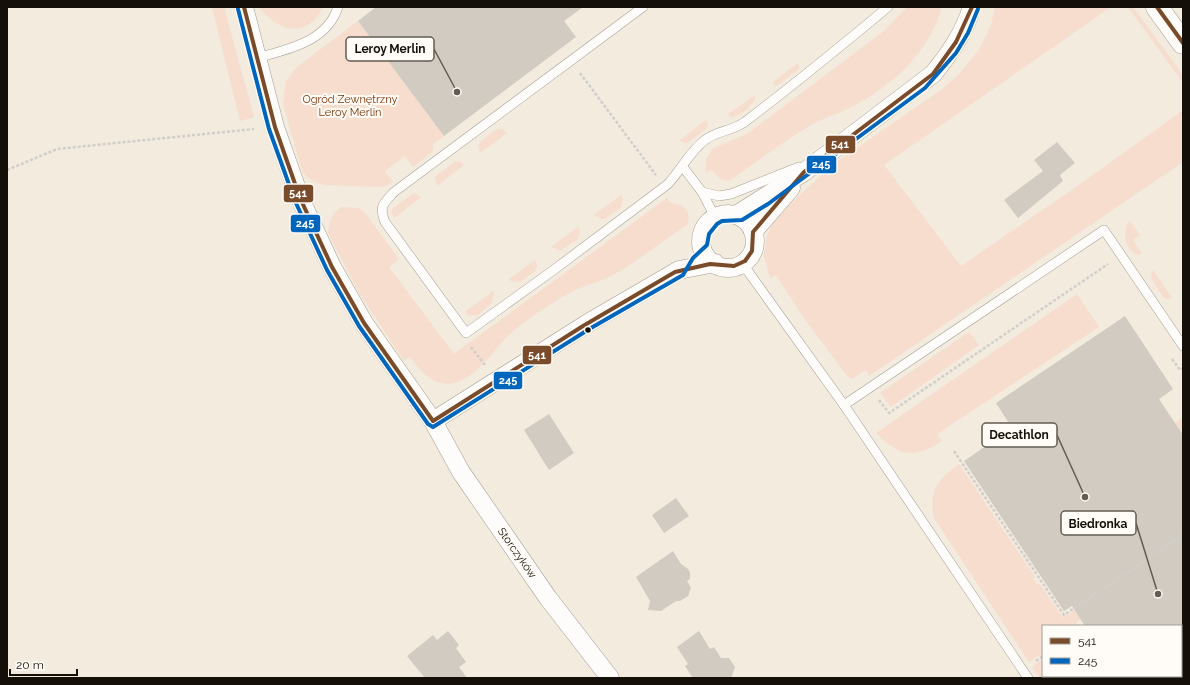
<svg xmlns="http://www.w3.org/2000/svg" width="1190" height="685" viewBox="0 0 1190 685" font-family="Raleway,sans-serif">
<rect width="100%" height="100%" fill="#f2ebde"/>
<g fill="#f6ddcd">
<path d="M212,7H224L254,117L240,121Z"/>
<path d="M259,7H323C306,40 279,32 259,7Z"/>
<path d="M907,7H942C930,50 894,85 855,105C841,113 825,117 811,125C784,141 758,161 732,179C724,183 717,178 712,170L706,172V160L712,149L747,134L884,31Z"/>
<path d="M995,7H1111L884,165L961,266L1086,180L1183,110V162L869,376L866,370L853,378L848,377L803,317L776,275L770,278L764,256L767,237L772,224L793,201L835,163L941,90L959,74L979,50L991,25Z"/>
<path d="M1128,7H1133L1183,75V83Z"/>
<path d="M358,21L444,136L432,145L434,148L432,152L413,167L405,156L385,171L393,182L383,187L324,185C314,183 309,179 302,171L283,104L286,81L297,67Z"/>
<path d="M798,63L799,68L798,70L776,86L772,83Z"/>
<path d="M755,95C757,104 738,118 730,117L728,114Z"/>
<path d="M706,120L708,126L706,129L687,143L679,141Z"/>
<path d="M497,129H502L507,133L480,153L478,146L480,142Z"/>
<path d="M455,161L461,162L464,165L437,186L435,177Z"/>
<path d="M414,193L421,197L394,218L391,212L393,208Z"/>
<path d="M621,195L623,199L621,207L605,219H601L594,215Z"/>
<path d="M667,198L671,204C683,202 693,214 687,225C662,241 637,262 611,276C601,281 590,284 580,288C558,298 534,314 516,329C495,345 483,373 457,382C435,389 422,373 410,357L404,361L358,291L328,233L331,218L335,212L341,207L358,208L365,213L399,259L389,267L454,354Z"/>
<path d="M1130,221L1140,235L1133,240L1142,253L1139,255C1125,252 1121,230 1130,221Z"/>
<path d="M578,227L580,231L578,239L560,251L551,247Z"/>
<path d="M535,260L537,265L535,271L520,282L510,281L509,279Z"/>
<path d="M1152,271H1154L1172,298L1168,299L1163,297L1151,278Z"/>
<path d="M493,291L494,293L492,303L478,315H468L465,312Z"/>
<path d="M1077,294L1099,327L937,434L942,441C913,459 900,457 876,433Z"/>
<path d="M969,332L979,345L891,407L880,393Z"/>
<path d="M1183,417V435L1175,423Z"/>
<path d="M959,464L1035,577L1033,579L1037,584L1039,583L1063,618L1183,538L1098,608L1076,622L1078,626H1043V653L1029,662L934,518C929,491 938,479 959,464Z"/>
<path d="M1043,659V676H1075L1076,678H1040L1032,667Z"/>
</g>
<g fill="#d2cbc1">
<path d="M376,7H583L564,21L576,37L444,136L358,21Z"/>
<path d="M1057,142L1075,163L1060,175L1063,181L1018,218L1004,200L1043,171L1034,160Z"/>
<path d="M1125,316L1173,389L1159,399L1183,435V626H1085L1072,606L1064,611L964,461L1012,428L996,403Z"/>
<path d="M549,414L574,453L549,470L524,430Z"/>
<path d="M676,498L689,516L664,533L652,515Z"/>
<path d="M673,551L681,564L688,569L690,572V579L687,581L691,588L688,596L680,601H676L661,611L648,610L650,601L636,577Z"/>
<path d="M448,631L459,645L456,648L466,662L459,667L467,678H425L407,656L433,635L437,640Z"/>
<path d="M699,631L710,649L714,647L721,658H729L735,667L731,678H693L685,666L688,664L677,647Z"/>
</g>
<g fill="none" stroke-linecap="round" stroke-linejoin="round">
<defs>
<g id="service">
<path d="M643,7L394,192C383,204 379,206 385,222L466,333L555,269L668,184C681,170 690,151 705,140C718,130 734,131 746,121C795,84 841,46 888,7"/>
<path d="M257,58C288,49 327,42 338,7"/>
<path d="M683,167L702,192L715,217"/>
<path d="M702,192L719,196L731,194L799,167"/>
<path d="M742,263L844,405L1028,678"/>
<path d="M844,405L1104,230L1183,346"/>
<path d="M1101,676L1102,678"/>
</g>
<g id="minor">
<path d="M244,7L275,127L300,198L332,267L364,323L433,421L461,472L548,598L610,678"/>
<circle cx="728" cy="241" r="27"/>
<path d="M736,215L804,172L933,74C950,53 964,33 972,7"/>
<path d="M753,232L791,188"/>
<path d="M433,421L588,323L679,270L715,263"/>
</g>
<path id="primary" d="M1157,7L1183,43"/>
</defs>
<use href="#service" stroke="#a49f94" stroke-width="10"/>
<use href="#minor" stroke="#a49f94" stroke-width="19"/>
<use href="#primary" stroke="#a49f94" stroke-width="23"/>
<g stroke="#d1cfcb" stroke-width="2.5" stroke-dasharray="3 2" stroke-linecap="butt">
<path d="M580,73L656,175"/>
<path d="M7,170L57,149L254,129"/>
<path d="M471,347L485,365"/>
<path d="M1172,359L1180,370L1183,368"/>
<path d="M879,400L889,413L1108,264"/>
<path d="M954,451L1064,615L1183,535"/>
<path d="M1036,661L1043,656"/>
<path d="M1077,676L1078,678"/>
</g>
<use href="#service" stroke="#fdfcfa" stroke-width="9"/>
<use href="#minor" stroke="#fdfcfa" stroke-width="18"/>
<use href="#primary" stroke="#fdfcfa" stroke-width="22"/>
<defs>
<g id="bus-1">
<path d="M244,7L275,127L300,198L332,267L364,323L433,421L583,326L675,272L710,264L734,266L745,261L752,251L753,232L804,172L933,74L956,42L972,7"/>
<path d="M1157,7L1183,43"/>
</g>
<path id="bus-2" d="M238,9L269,129L295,201L327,270L359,326L428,424L433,427L591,328L683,275L693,258L707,245L709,234L717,224L722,221L742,220L768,204L925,88L956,53L968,33L978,9"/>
</defs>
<use href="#bus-1" stroke="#fffcf7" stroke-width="7"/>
<use href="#bus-2" stroke="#fffcf7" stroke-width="7"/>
<use href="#bus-1" stroke="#7a4b2a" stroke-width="4"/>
<use href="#bus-2" stroke="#0065bd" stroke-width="4"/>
</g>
<circle fill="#140f08" stroke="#fffcf7" stroke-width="1.5" cx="588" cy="330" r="3.5"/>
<g text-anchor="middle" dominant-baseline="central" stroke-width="4" stroke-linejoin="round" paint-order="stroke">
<g font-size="11" fill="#783307" stroke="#fffcf7">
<text x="350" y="99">Ogród Zewnętrzny<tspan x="350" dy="13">Leroy Merlin</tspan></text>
</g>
<g font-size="11" fill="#140f08" stroke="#fffcf7">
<text transform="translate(517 553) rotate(55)">Storczyków</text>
</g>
</g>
<path fill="none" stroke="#625c53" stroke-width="1.5" d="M457 92L434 49M1085 497L1057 435M1158 594L1136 523"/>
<g fill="#625c53" stroke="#fffcf7" stroke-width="1.5">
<circle cx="457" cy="92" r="4"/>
<circle cx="1085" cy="497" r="4"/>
<circle cx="1158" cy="594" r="4"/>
</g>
<g fill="#fffcf7" stroke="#625c53" stroke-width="1.5">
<rect x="346" y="37" width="88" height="24" rx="4"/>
<rect x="982" y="423" width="75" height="24" rx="4"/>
<rect x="1061" y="511" width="75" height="24" rx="4"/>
</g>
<g font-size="12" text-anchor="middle" font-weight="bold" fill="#140f08">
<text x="390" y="53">Leroy Merlin</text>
<text x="1019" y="439">Decathlon</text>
<text x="1098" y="528">Biedronka</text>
</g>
<g stroke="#fffcf7" stroke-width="1.5">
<rect x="825" y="135" width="31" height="19" rx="4" fill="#7a4b2a"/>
<rect x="806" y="155" width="31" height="19" rx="4" fill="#0065bd"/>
<rect x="283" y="184" width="31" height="19" rx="4" fill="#7a4b2a"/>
<rect x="290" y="214" width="31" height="19" rx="4" fill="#0065bd"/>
<rect x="522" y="345" width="30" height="20" rx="4" fill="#7a4b2a"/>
<rect x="493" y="371" width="30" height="19" rx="4" fill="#0065bd"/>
</g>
<g font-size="11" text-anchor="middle" font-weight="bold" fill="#fff">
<text x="840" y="148">541</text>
<text x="821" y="168">245</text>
<text x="298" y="197">541</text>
<text x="305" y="227">245</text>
<text x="537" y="359">541</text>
<text x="508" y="384">245</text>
</g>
<rect width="1190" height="685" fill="none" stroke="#140f08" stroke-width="16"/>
<rect x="1042" y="625" width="140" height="52" fill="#fffcf7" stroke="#a19d97"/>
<rect x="1050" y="638" width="20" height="6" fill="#7a4b2a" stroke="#a19d97"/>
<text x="1078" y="645" font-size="12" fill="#140f08">541</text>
<rect x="1050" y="658" width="20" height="6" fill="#0065bd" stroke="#a19d97"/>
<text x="1078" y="665" font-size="12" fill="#140f08">245</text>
<path d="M10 669v6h67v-6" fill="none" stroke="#140f08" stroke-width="2"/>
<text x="16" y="669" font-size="12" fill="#140f08" stroke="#fffcf7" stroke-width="3" paint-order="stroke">20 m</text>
</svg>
